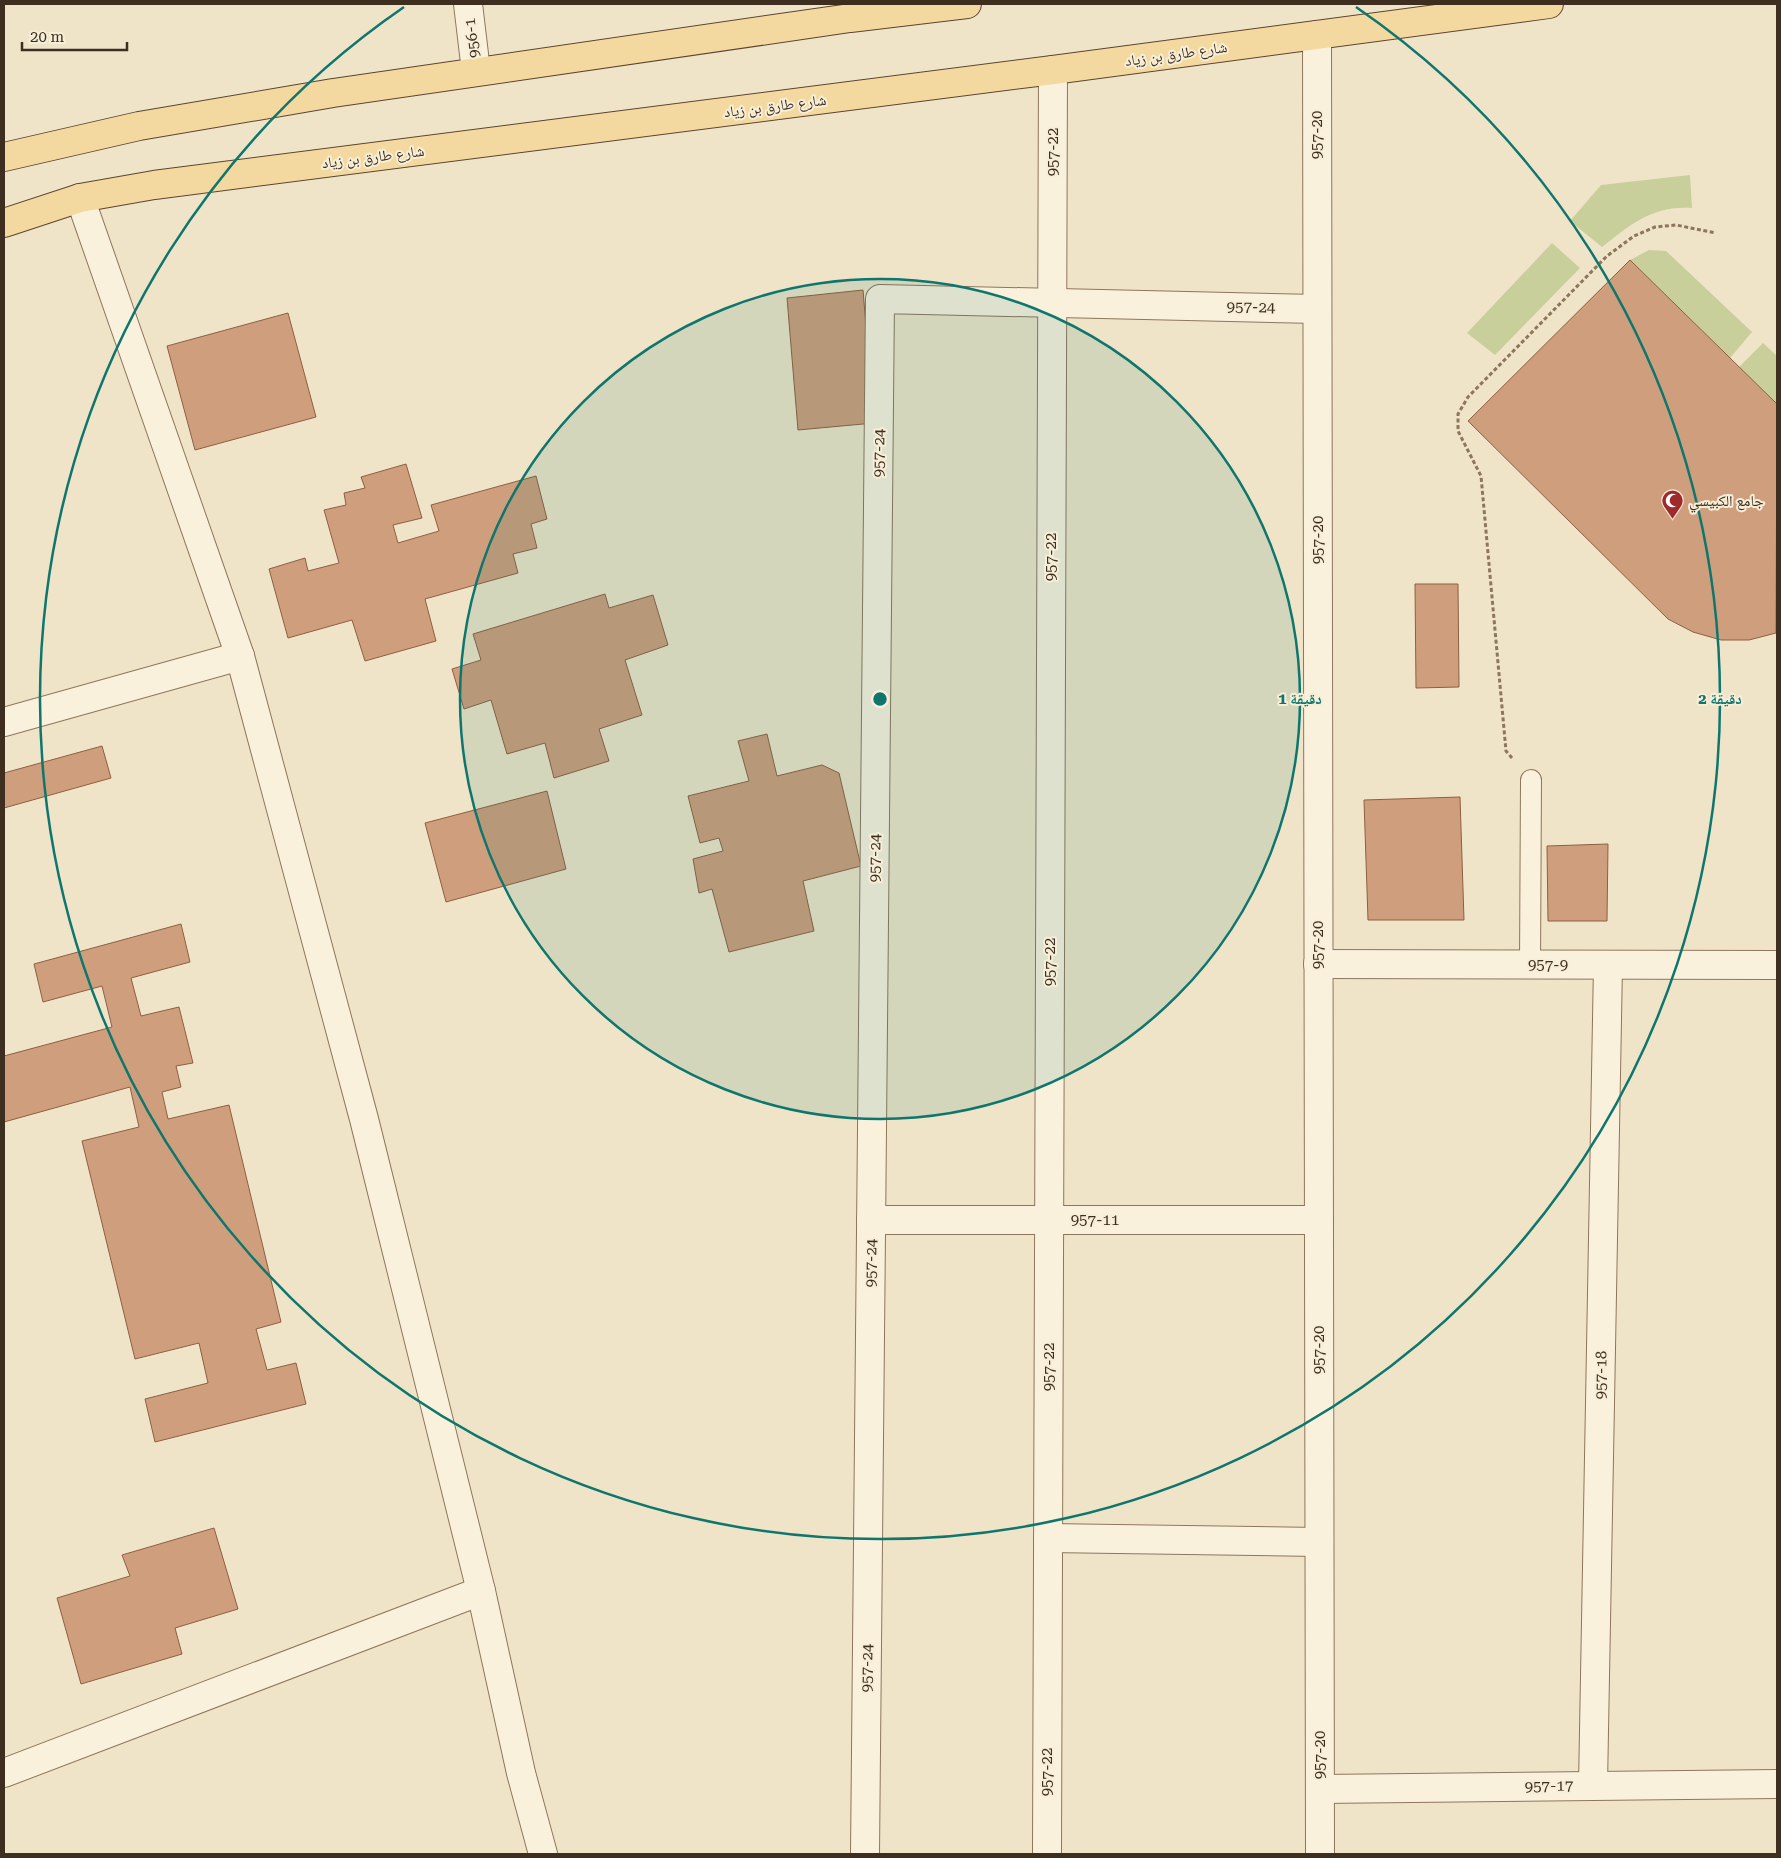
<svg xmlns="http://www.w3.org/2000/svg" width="1781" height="1858" viewBox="0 0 1781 1858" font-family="'Roboto Serif','Noto Naskh Arabic',serif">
<rect width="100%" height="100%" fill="#f0e4c8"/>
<g fill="#c9cf9b">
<path d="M1690,175L1692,208C1653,205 1630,225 1602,247L1570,221L1601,185Z"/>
<path d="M1552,243L1580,268L1495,355L1467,333Z"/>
<path d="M1649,250L1666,251L1752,332L1730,358L1630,260Z"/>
<path d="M1763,343L1777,356V404L1739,367Z"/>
</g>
<g fill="#cf9f7d" stroke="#8d5f41">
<path d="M1630,260L1777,404L1776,633L1749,640H1721L1693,632L1668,619L1468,421Z"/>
<path d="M863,290L874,423L798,430L787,298Z"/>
<path d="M288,313L316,417L195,450L167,346Z"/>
<path d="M406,464L422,518L393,525L398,543L439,531L431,505L536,476L547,519L531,524L537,548L513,554L518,573L425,599L436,641L365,661L352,620L288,638L269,569L305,558L308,571L339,563L324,510L346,505L344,493L365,488L361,477Z"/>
<path d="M1415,584H1458L1459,687L1416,688Z"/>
<path d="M605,594L609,608L653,595L668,645L625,660L642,715L599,729L609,761L554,778L545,743L507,754L491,700L464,709L452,669L481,660L473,634Z"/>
<path d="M767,734L777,776L822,765L839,773L861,866L803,881L814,931L729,952L712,889L699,893L693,859L723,851L719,838L700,843L688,796L749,781L738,741Z"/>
<path d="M102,746L111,778L4,808V773Z"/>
<path d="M547,791L566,869L446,902L425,823Z"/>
<path d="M1460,797L1464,920H1368L1364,800Z"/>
<path d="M1608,844L1607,921H1548L1547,846Z"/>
<path d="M181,924L190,962L131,978L141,1016L179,1007L193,1063L176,1066L181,1087L162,1092L168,1119L229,1105L281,1322L256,1329L267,1370L296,1363L306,1404L155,1442L145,1399L208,1383L199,1343L135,1359L82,1141L139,1127L130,1087L4,1122V1056L112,1027L102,986L43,1002L34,964Z"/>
<path d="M214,1528L238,1609L175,1628L182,1654L81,1684L57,1598L130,1576L122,1555Z"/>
</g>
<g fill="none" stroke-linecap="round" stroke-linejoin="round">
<defs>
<path id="service" d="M1530,965L1531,780"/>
<g id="minor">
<path d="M468,4L476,71"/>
<path d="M1317,35L1320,1854"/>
<path d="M80,198L240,656L364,1119L481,1591L521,1773L543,1854"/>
<path d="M4,722L240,656"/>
<path d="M1318,964L1777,965"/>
<path d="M871,1220H1319"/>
<path d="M1048,1538L1319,1542"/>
<path d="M4,1773L481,1591"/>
<path d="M1593,1786L1608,965"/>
<path d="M1320,1789L1777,1784"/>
<path d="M865,1854L880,299L1317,309"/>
<path d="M1047,1854L1053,70"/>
</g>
<g id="primary">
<path d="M4,157L139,126L333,93L850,18L967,4"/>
<path d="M4,223L80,198L154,185L1053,70L1549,4"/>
</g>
</defs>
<use href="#service" stroke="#8d765c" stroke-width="22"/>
<use href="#minor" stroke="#8d765c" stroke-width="30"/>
<use href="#primary" stroke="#5b4430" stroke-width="30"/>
<path stroke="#8d765c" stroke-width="3" stroke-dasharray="4 2.5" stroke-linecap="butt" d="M1512,758L1506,751L1481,476L1458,431V414L1468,397L1607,256L1634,236L1655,227L1676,225L1716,233"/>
<use href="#service" stroke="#faf1dc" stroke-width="20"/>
<use href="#minor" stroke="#faf1dc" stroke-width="28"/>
<use href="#primary" stroke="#f3d9a0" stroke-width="28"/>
</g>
<circle cx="880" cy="699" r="420" fill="#0f766e" fill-opacity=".12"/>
<g fill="none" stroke="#0f766e" stroke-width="2.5">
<circle cx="880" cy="699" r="420"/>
<path d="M1356 7A840 840 0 1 1 404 7"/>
</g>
<defs>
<symbol id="mosque-pin" viewBox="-11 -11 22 30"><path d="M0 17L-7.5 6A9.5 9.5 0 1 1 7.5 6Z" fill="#9e2a2b" stroke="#f7eed8"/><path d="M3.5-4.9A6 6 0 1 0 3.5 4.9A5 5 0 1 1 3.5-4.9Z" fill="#fff"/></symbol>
</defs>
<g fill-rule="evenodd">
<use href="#mosque-pin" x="1660" y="488" width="25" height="34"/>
</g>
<g text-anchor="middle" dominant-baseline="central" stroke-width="4" stroke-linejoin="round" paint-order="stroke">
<g font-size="15" fill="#3d2e20" stroke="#f7eed8">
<text transform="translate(472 38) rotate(-97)">956-1</text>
<text transform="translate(1176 54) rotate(-8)">شارع طارق بن زياد</text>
<text transform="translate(775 106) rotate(-7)">شارع طارق بن زياد</text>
<text transform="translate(1317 135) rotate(-90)">957-20</text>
<text transform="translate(1053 152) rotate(-90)">957-22</text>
<text transform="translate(373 157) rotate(-7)">شارع طارق بن زياد</text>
<text transform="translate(1251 307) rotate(1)">957-24</text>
<text transform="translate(879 453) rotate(-89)">957-24</text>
<text transform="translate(1318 540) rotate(-90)">957-20</text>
<text transform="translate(1051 557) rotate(-90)">957-22</text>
<text transform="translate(875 858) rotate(-89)">957-24</text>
<text transform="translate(1318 945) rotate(-90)">957-20</text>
<text transform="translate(1050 962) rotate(-90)">957-22</text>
<text x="1548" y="965">957-9</text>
<text x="1095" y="1220">957-11</text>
<text transform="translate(871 1263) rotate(-89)">957-24</text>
<text transform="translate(1319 1350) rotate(-90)">957-20</text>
<text transform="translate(1049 1367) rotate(-90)">957-22</text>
<text transform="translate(1601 1375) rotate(-89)">957-18</text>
<text transform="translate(867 1668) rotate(-89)">957-24</text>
<text transform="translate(1320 1755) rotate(-90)">957-20</text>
<text transform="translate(1047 1772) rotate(-90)">957-22</text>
<text transform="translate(1549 1786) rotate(-1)">957-17</text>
</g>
<g font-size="15" fill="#3d2e20" stroke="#f7eed8" text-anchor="start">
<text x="1689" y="501">جامع الكبيسي</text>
</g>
</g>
<circle cx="880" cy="699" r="8" fill="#0f766e" stroke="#f7eed8" stroke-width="2.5"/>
<g font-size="15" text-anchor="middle" font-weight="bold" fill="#0f766e" stroke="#f7eed8" stroke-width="4" stroke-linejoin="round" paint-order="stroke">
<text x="1300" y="704">1 دقيقة</text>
<text x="1720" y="704">2 دقيقة</text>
</g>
<rect width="1781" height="1858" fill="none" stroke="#3d2e20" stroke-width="10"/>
<path d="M22 42v8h105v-8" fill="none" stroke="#3d2e20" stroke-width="2.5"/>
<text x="30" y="42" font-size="15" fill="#3d2e20" stroke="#f7eed8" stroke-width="4" paint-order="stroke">20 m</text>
</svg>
